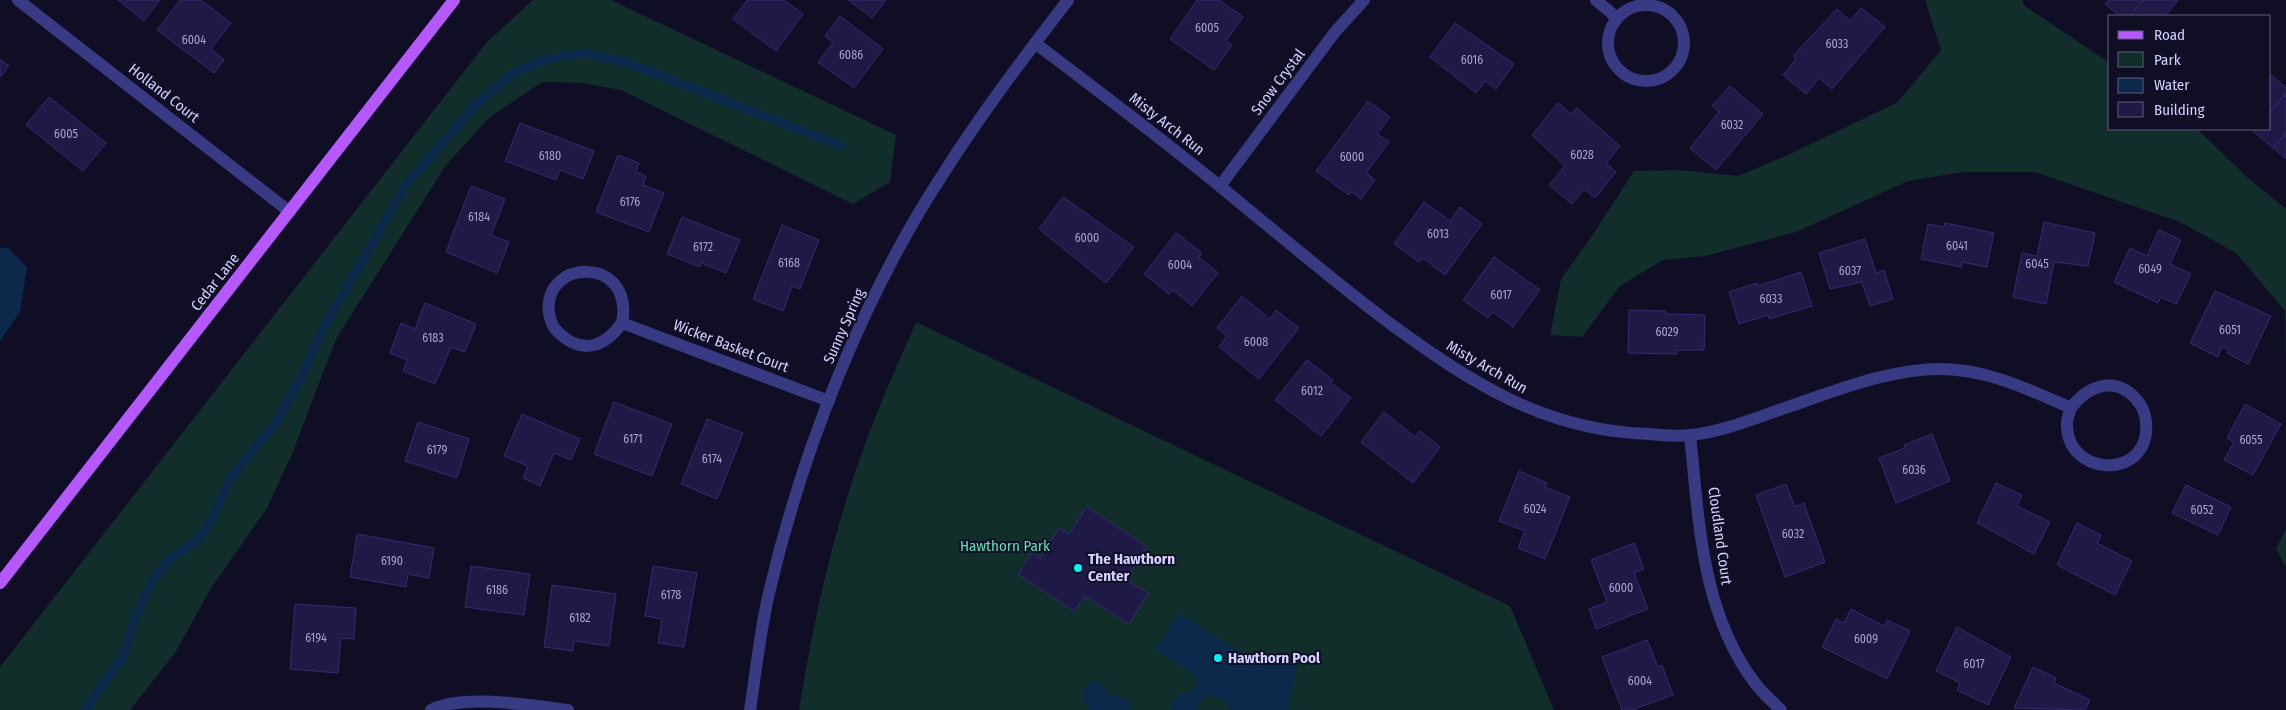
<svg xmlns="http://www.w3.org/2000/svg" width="2286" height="710" viewBox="0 0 2286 710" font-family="'Fira Sans Condensed',sans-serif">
<rect width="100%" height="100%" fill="#100e24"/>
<g fill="#112e2b">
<path d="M533,0H611L896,135L890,182L853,204L621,90L582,83L542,82L490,117L446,165L336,339L292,454L267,508L211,588L175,653L130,710H0V667L487,42Z"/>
<path d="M1925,0H2022L2025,6L2110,63V129H2197L2247,177L2286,209V365L2285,311L2236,253L2180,222L2035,172H1962L1908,181L1796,232L1705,256L1663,260L1620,286L1582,337L1550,335L1561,279L1594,233L1634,171L1678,170L1738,176L1786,156L1898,102L1941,50Z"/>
<path d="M916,322L1510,606L1554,710H799C814,616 835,523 869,434C883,396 900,359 916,322Z"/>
<path d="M2286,529V567L2276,549Z"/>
</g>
<g fill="#0c284a">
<path d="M0,248H8L27,267L20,312L0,341Z"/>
<path d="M1179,613L1238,651L1297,666L1287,710H1230L1225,702L1210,695L1202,700L1196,710H1173L1171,705C1180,691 1184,694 1196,689L1197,679L1191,672L1156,650Z"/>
<path d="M1094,681L1102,684L1107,693L1129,700L1132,710H1089L1083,701L1082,690Z"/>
</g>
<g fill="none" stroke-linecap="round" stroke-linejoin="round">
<path stroke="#0c284a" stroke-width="9" d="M85,710L123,657L135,619L153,579L170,559L197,541L212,519L231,477L276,423L302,376L323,329L406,185L476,105L513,73L547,59L586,53L625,62L842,146"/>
</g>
<g fill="#1f1945" stroke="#342b72">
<path d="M118,0H160L144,21Z"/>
<path d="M180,0H201L231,23L211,49L224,60L214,73L157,30Z"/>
<path d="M747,0H784L803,14L776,51L733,19Z"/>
<path d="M848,0H886L872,18Z"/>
<path d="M1197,0H1219L1243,17L1226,41L1232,45L1214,70L1170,39Z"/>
<path d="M2109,0H2143L2130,16H2120L2105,4Z"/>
<path d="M2143,0H2178L2165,16H2130Z"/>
<path d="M1861,8L1885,27L1832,89L1819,78L1806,94L1783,75L1796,59L1793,56L1837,9L1850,21Z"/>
<path d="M840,16L883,49L854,88L818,62L833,43L825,36Z"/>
<path d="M1455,23L1514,64L1496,89L1485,81L1476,93L1430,57Z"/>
<path d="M0,59L9,66L0,77Z"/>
<path d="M2270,74L2286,88V93L2270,112Z"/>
<path d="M1730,86L1763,114L1716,170L1690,148L1719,112L1712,106Z"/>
<path d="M2286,93V133L2273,148L2253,131L2255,129H2270V112Z"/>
<path d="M49,97L106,143L83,171L26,125Z"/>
<path d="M1368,101L1390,117L1377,134L1389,142L1366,173L1375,180L1361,199L1352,192L1349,195L1316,171Z"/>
<path d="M1558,103L1571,114L1577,108L1620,146L1606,163L1616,172L1595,198L1584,189L1572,204L1549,185L1565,166L1532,135Z"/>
<path d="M520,123L594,151L583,179L560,170L556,180L505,161Z"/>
<path d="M2286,133V159L2273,148Z"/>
<path d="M618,155L639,163L636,172L646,176L643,185L664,193L649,232L596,212Z"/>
<path d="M471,186L505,199L491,235L509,242L497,273L446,252Z"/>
<path d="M1063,197L1134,247L1106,283L1039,229Z"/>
<path d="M1424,202L1450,221L1460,207L1482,224L1445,275L1423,258L1419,262L1394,244Z"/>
<path d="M682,217L740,240L726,273L701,263L700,267L667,254Z"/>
<path d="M2044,222L2095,233L2088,266L2054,262L2046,304L2013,297L2022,253L2037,256Z"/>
<path d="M1945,223L1994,233L1987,267L1962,262L1961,267L1921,259L1928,224L1944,227Z"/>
<path d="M782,225L819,240L800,289L792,286L783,311L753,299Z"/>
<path d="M2159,230L2181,240L2170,264L2191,274L2176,304L2161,297L2158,303L2114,282L2130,248L2147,256Z"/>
<path d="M1176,233L1202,253L1199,257L1218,273L1192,306L1173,290L1169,294L1144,274Z"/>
<path d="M1865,239L1876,273L1884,270L1893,299L1870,306L1862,282L1830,289L1819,253Z"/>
<path d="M1494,257L1540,290L1513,327L1493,312L1488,318L1463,300Z"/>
<path d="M1801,272L1812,306L1769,319L1768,315L1739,324L1729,292L1757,283L1758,286Z"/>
<path d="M2215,291L2271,316L2248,364L2227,353L2229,350L2222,347L2218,357L2190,343Z"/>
<path d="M1242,296L1270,319L1276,310L1299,328L1259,379L1219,347L1227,336L1217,328Z"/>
<path d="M425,303L476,324L465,352L451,347L435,384L403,371L407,360L390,353L401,323L415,329Z"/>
<path d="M1629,310L1666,311V314L1705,315L1704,350H1677V354L1628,353Z"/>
<path d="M1307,360L1333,380L1331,383L1351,398L1321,436L1275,400Z"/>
<path d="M614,402L672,424L652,476L594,454Z"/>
<path d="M2245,404L2281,424L2253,475L2224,460L2234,442L2227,438Z"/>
<path d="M1384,412L1415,437L1420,431L1440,447L1413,483L1361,442Z"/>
<path d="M522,414L580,439L571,460L554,453L540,486L523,478L528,466L504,456Z"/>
<path d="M707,419L743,433L717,499L681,484Z"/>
<path d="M418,422L469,439L457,478L405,461Z"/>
<path d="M1932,434L1950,481L1896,503L1879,458L1905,448L1904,445Z"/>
<path d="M1519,471L1547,483L1545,487L1570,497L1545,559L1518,548L1525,531L1499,521Z"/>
<path d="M1996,483L2022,495L2017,506L2050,522L2034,554L1977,523Z"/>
<path d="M1786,484L1795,507L1804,503L1825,562L1785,577L1756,495Z"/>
<path d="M2186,485L2231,507L2218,535L2172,513Z"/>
<path d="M1087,507L1147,547L1126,579L1148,593L1129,624L1085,596L1074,611L1018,574L1032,553L1040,558L1059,528L1069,534Z"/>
<path d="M2077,523L2101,535L2097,543L2132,561L2115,595L2057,565Z"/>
<path d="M357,534L434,548L429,578L408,574L406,587L350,577Z"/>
<path d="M1634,543L1644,569L1634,573L1648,609L1596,629L1589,609L1607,602L1591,560Z"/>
<path d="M471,566L530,574L524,615L465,607Z"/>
<path d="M653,566L697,573L684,647L658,643L662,619L645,616Z"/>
<path d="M552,585L616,594L609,646L574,641L573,651L544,647Z"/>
<path d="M295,604L356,608L354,639L341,638L338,673L290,669Z"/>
<path d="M1851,609L1884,626L1887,620L1910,631L1887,679L1822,647L1836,619L1844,623Z"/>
<path d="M1957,627L2011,657L1988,705L1957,690L1960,683L1936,671Z"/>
<path d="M1647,640L1658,667L1662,665L1673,695L1632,710H1622L1602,657Z"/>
<path d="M2033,667L2056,678L2054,683L2090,700L2085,710L2014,708Z"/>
</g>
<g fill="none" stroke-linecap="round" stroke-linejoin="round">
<g stroke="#383a84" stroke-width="12">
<path d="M18,0L290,212"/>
<path d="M1596,0L1617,18"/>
<circle cx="1646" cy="43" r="38"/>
<path d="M1035,43C1098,91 1161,138 1222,188C1277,233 1331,279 1388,322C1470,382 1544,431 1649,434C1663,435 1677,437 1691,435C1721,432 1753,419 1782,409C1833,392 1886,369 1941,369C1987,369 2030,390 2071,408C2069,414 2066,420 2067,426C2068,474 2140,480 2146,433C2147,422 2146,413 2140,404C2119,375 2090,383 2071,408"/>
<path d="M1220,186L1335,32L1364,0"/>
<path d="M622,323C635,255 542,258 549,313C550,320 553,328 559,333C582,355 605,347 622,323L829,401"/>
<path d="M1690,435C1699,520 1701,612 1755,683C1762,693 1772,701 1781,710"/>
<path d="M431,710C464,693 533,706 568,710"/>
<path d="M750,710C756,671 760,631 769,593C802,451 863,296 943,174C981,114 1025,56 1068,0"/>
</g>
<path stroke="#b558ff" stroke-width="12" d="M0,583L454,0"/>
</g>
<g fill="#00f4fc" stroke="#100e24" stroke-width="2">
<circle cx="1078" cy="568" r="5"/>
<circle cx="1218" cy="658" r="5"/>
</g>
<g text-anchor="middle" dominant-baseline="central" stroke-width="4" stroke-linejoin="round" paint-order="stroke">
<g font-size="12" fill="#a6a3d0">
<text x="1207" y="28">6005</text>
<text x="194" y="40">6004</text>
<text x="1837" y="44">6033</text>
<text x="851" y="55">6086</text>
<text x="1472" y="60">6016</text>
<text x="1732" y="125">6032</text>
<text x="66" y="134">6005</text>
<text x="1582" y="155">6028</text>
<text x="550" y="156">6180</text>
<text x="1352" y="157">6000</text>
<text x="630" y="202">6176</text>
<text x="479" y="217">6184</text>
<text x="1438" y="234">6013</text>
<text x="1087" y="238">6000</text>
<text x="1957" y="246">6041</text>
<text x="703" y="247">6172</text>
<text x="789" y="263">6168</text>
<text x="2037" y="264">6045</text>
<text x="1180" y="265">6004</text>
<text x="2150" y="269">6049</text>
<text x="1850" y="271">6037</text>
<text x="1501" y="295">6017</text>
<text x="1771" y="299">6033</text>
<text x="2230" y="330">6051</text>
<text x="1667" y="332">6029</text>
<text x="433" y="338">6183</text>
<text x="1256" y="342">6008</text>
<text x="1312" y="391">6012</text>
<text x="633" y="439">6171</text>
<text x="2251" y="440">6055</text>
<text x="437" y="450">6179</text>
<text x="712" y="459">6174</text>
<text x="1914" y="470">6036</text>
<text x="1535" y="509">6024</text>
<text x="2202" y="510">6052</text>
<text x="1793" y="534">6032</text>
<text x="392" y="561">6190</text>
<text x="1621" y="588">6000</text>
<text x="497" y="590">6186</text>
<text x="671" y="595">6178</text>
<text x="580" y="618">6182</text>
<text x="316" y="638">6194</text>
<text x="1866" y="639">6009</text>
<text x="1974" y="664">6017</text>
<text x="1640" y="681">6004</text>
</g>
<g font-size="15" fill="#d3d1ff" stroke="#100e24">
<text transform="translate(1278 82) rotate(-53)">Snow Crystal</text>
<text transform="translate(164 93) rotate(38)">Holland Court</text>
<text transform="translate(1167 124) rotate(38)">Misty Arch Run</text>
<text transform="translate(215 282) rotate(-52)">Cedar Lane</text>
<text transform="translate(844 326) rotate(-66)">Sunny Spring</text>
<text transform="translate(731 346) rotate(21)">Wicker Basket Court</text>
<text transform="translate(1487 367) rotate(30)">Misty Arch Run</text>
<text transform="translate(1720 536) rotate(82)">Cloudland Court</text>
</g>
<g font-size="15" fill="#5ae2b6" stroke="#100e24">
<text x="1005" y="546">Hawthorn Park</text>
</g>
<g font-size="15" font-weight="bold" fill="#d3d1ff" stroke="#100e24" text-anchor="start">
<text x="1088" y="559">The Hawthorn<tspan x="1088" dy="17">Center</tspan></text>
<text x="1228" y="658">Hawthorn Pool</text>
</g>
</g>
<rect x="2108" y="15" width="162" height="115" fill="#100e24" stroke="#5e5c7c"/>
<rect x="2118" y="31" width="25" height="8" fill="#b558ff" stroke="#5e5c7c"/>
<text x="2154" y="40" font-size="15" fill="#d3d1ff">Road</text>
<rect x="2118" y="52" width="25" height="15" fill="#112e2b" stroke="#5e5c7c"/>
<text x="2154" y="65" font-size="15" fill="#d3d1ff">Park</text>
<rect x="2118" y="78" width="25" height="15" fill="#0c284a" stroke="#5e5c7c"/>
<text x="2154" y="90" font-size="15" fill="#d3d1ff">Water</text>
<rect x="2118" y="102" width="25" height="15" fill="#1f1945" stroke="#5e5c7c"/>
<text x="2154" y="115" font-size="15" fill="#d3d1ff">Building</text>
</svg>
